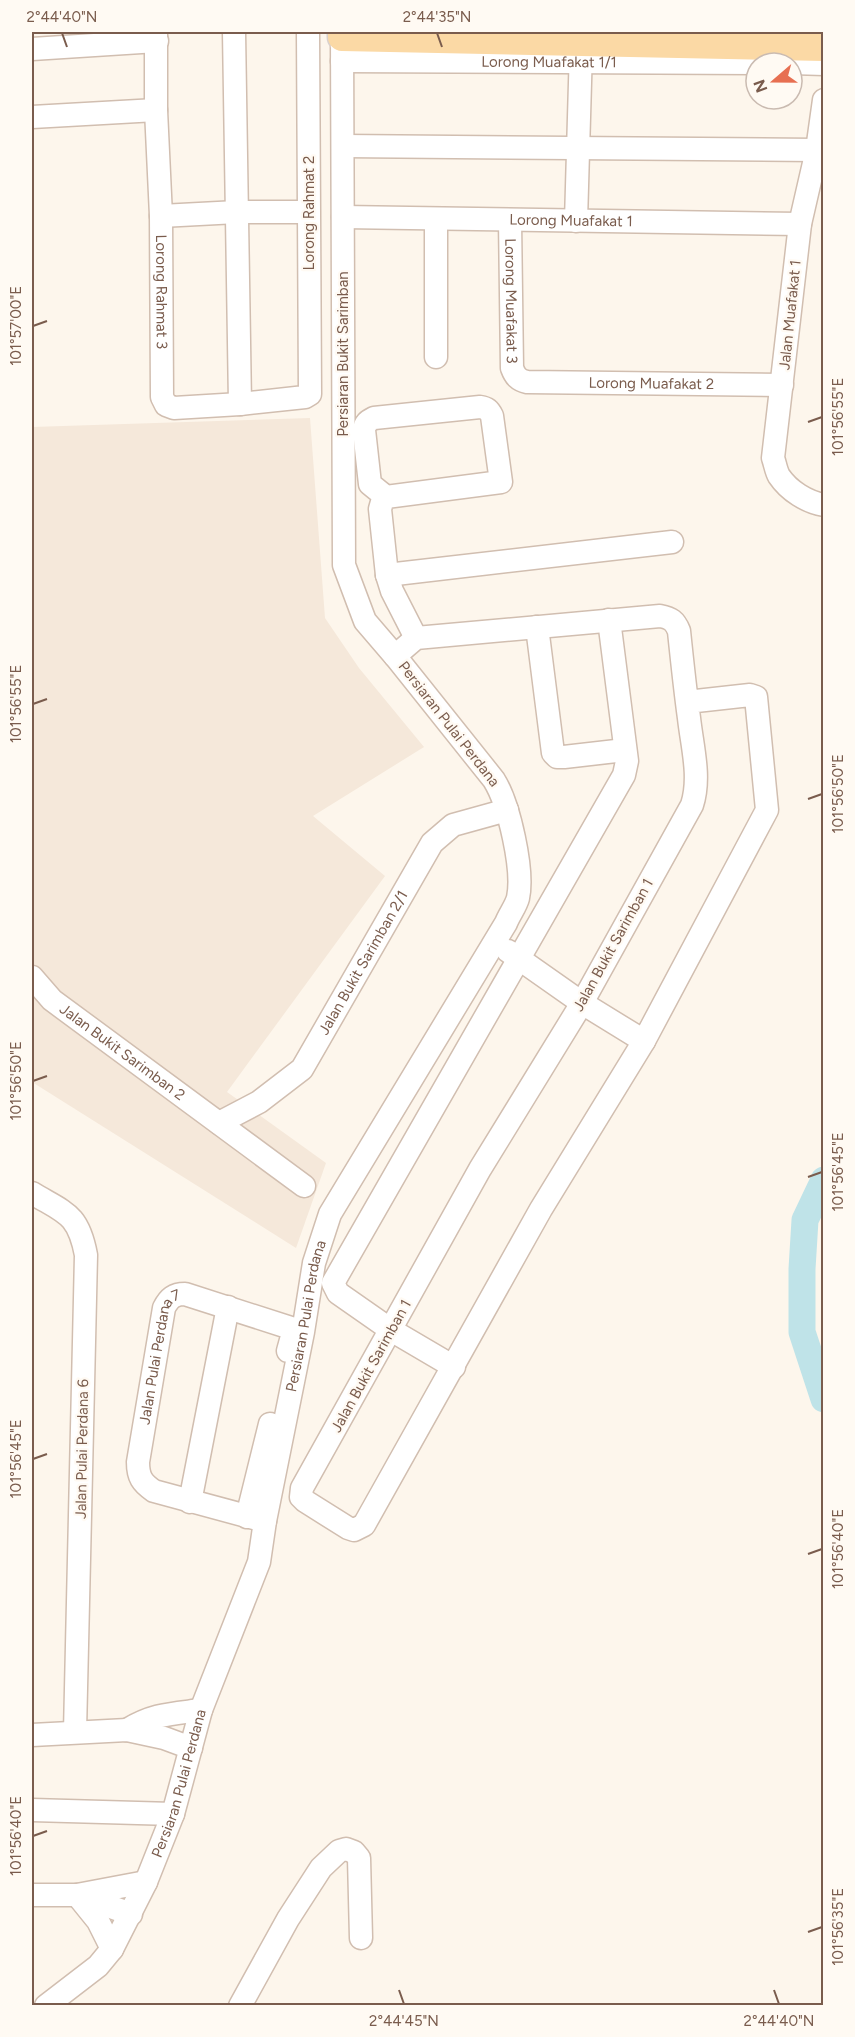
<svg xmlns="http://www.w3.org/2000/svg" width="855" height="2037" viewBox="0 0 855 2037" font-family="Figtree,sans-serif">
<rect width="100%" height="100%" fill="#fdf6ec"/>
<path fill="#f5e8da" d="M310,418L325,618L359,668L424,747L313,816L385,876L227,1092L326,1163L296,1248L32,1082V427Z"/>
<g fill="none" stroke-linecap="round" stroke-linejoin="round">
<path stroke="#bfe3e8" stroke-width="27" d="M824,1180L805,1220L802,1269V1332L824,1399"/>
<defs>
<g id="minor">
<path id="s1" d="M156,32V110L161,216L162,397L166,405L174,408L240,404L305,397L310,394L308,32"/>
<path d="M234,32L240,404"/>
<path d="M32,49L157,41"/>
<path id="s2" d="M342,61L756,63"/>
<path d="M792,63L824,64"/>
<path d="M824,100L817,150L800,224L773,458C775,463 776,471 779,476C789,491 807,502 824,505"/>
<path d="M32,117L156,110"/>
<path d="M343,146L817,150"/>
<path d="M161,216L237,212H308"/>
<path id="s3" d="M343,217L800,224"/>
<path d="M436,219V357"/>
<path id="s4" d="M510,220L512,368C515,376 518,380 527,382L782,385"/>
<path d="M576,221L581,48"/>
<path d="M386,497L370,484L364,430C365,423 368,421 374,418L480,407C487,408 489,410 492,416L501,482L386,497L382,502L380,509L387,575L392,591L416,638"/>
<path d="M387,575L672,542"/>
<path d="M537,627L553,753L557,757H564L625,750"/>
<path d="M395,656L416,638L660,616C671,618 675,621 679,631C682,660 685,689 689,718C692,746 701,777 692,805L582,1003L480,1169L302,1488L301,1497L305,1501L348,1528L354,1530L364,1525L541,1209L644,1041L767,810L756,697L750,695L687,702"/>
<path d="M508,951L582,1003L644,1041"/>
<path id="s5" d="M32,977L52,1000L304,1186"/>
<path id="s6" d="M219,1123L259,1102L302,1069L432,843L453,825L507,810"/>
<path d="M32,1193C65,1213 78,1213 86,1255L75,1732"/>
<path d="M454,1367L391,1330L338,1293L333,1283L624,775L627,761L609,620"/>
<path d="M190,1502L228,1307"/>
<path d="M247,1517L270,1424"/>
<path id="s7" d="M265,1521L154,1491C142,1483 138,1477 138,1462L164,1308C169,1298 174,1294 185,1294L294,1329L288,1351"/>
<path d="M127,1730C153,1714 171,1714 201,1710"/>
<path d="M32,1735L127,1730L164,1738L191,1748"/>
<path d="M32,1810L173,1814"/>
<path d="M32,1895H77L131,1914"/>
<path d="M112,1949L98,1921L77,1895L146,1882"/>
<path id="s8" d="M46,2006L98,1966L112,1949L146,1882L173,1814L201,1710L259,1562L265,1521L303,1332L314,1263L330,1214L506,923C509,915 516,906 518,898C524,870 509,804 494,780L395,656L365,621L344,565L342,37"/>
<path d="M240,2006L288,1919L321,1868L339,1851L346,1849L354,1852L359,1858L361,1938"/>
</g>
<path id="major" d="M342,32V37L824,47"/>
</defs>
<use href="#minor" stroke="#d1beb0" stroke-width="25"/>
<use href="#major" stroke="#dad1cd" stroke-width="31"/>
<use href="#minor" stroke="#fff" stroke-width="22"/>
<use href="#major" stroke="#fbd9a5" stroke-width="28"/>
</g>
<path fill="none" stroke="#7a5c4d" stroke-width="2" d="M62,33L67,47M437,33L442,47M33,326L47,321M808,422L822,417M33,704L47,699M808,799L822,794M33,1081L47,1076M808,1177L822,1172M33,1459L47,1454M808,1554L822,1549M33,1836L47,1831M808,1932L822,1927M399,1990L404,2004M774,1990L779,2004"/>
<g text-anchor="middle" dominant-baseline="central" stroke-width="4.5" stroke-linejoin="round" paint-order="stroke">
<g font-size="15" fill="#7a5c4d" stroke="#fffaf3">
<text stroke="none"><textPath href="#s2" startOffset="207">Lorong Muafakat 1/1</textPath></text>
<text transform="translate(309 213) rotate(-90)">Lorong Rahmat 2</text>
<text stroke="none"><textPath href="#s3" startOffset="228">Lorong Muafakat 1</textPath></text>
<text stroke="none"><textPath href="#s1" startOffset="260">Lorong Rahmat 3</textPath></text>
<text stroke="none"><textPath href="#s4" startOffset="81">Lorong Muafakat 3</textPath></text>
<text transform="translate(790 315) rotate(-84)">Jalan Muafakat 1</text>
<text transform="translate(343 354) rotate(-90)">Persiaran Bukit Sarimban</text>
<text stroke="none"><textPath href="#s4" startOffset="294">Lorong Muafakat 2</textPath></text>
<text transform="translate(449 724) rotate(52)">Persiaran Pulai Perdana</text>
<text transform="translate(613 945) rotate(-61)">Jalan Bukit Sarimban 1</text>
<text stroke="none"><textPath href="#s6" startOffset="222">Jalan Bukit Sarimban 2/1</textPath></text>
<text stroke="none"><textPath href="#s5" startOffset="118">Jalan Bukit Sarimban 2</textPath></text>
<text stroke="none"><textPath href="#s8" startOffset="753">Persiaran Pulai Perdana</textPath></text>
<text stroke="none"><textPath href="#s7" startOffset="258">Jalan Pulai Perdana 7</textPath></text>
<text transform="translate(371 1366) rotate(-61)">Jalan Bukit Sarimban 1</text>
<text transform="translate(82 1449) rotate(-89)">Jalan Pulai Perdana 6</text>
<text stroke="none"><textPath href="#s8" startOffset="267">Persiaran Pulai Perdana</textPath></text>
</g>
</g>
<rect width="855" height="2037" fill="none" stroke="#fffaf3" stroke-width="66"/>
<g transform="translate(774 81) rotate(250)"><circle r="28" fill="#fffaf3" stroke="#cabbb1" stroke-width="1.5"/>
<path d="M0-4.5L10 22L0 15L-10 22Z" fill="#e76f51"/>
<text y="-9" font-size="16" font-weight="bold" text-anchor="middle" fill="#7a5c4d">N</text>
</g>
<rect x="33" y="33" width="789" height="1971" fill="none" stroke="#7a5c4d" stroke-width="2"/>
<g font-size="15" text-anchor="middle" fill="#7a5c4d">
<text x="62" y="22">2°44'40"N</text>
<text x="437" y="22">2°44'35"N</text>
<text transform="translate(16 326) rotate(-90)" y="5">101°57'00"E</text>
<text transform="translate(838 417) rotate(-90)" y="5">101°56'55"E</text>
<text transform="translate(16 704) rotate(-90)" y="5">101°56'55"E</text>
<text transform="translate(838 794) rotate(-90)" y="5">101°56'50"E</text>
<text transform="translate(16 1081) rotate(-90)" y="5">101°56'50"E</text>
<text transform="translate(838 1172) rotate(-90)" y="5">101°56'45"E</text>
<text transform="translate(16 1459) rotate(-90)" y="5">101°56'45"E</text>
<text transform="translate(838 1549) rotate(-90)" y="5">101°56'40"E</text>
<text transform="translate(16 1836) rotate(-90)" y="5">101°56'40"E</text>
<text transform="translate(838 1927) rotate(-90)" y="5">101°56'35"E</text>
<text x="404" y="2026">2°44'45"N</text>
<text x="779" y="2026">2°44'40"N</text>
</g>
</svg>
